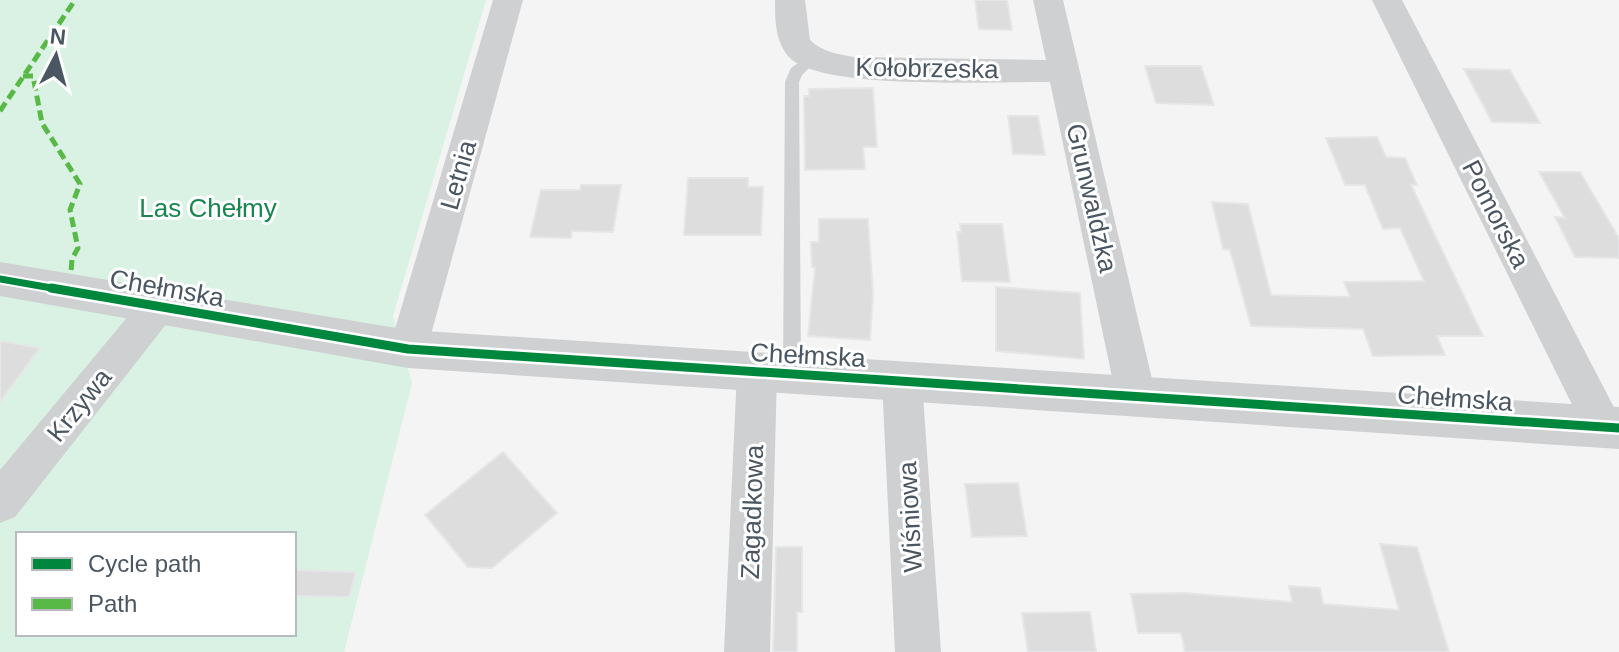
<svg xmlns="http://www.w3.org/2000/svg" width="1619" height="652" viewBox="0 0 1619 652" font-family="Arial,sans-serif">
<rect width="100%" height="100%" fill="#f4f4f4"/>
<path fill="#d9f2e3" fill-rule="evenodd" d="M0,0H486L393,316L412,383L344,652H0ZM18,534H294V634H18Z"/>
<g fill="#ddddde" stroke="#e5e6e7" stroke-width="2">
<path d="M975,0H1007L1012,30L979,29Z"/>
<path d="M1145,66H1201L1214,105L1156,103Z"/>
<path d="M1464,69L1510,70L1540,123L1492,122Z"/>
<path d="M873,88L877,147H863L865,169L805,170L804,96H809V89Z"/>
<path d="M1008,116H1038L1045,155L1013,154Z"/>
<path d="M1377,137L1386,157L1405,158L1417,185H1411L1483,336H1437L1445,355L1373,356L1363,329L1251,326L1230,250L1223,249L1212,202L1248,204L1271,295L1350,297L1344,282L1424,281L1400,228L1383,229L1365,185H1345L1326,138Z"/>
<path d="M1539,172H1580L1619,238V258L1575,257L1555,217L1565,218Z"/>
<path d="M688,178H748V187H763L761,235H684Z"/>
<path d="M581,185H621L613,232L572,231L571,238L530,237L541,190H580Z"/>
<path d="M819,219H868L873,294L870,340L808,336L815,267H812L811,242H819Z"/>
<path d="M960,224H1002L1010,282L962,281L957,232H961Z"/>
<path d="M996,287L1080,293L1084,359L996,351Z"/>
<path d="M0,341L40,348L0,402Z"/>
<path d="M503,452L557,513L492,568L468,567L425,515Z"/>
<path d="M1018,483L1027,536L972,537L965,484Z"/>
<path d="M1380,544L1417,547L1449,652H1185L1181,633H1138L1131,594L1184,593L1292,602L1289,586L1320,588L1323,604L1399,610Z"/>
<path d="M776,547H802V612H797V652H773Z"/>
<path d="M294,570L356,572L349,597L294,596Z"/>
<path d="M1090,612L1096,652H1028L1022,613Z"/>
</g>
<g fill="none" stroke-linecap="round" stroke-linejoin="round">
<path fill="#ced0d2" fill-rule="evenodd" d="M812,53L819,58L802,75L799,82L801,374L799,380L792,382L785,380L783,374L785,82L791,68Z"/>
<g fill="#ced0d2" fill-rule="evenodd">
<path d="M493,0H523L427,349L422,361L408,366L394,361L389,349Z"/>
<path d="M775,0H805L810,40C822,52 838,54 854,57L1046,60L1033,0H1063L1156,396L1150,409L1136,414L1122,409L1116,396L1050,82C999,81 823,91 790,58C775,42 775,20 775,0Z"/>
<path d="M1372,0H1402L1618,415V441L1604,446L1590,441Z"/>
<path d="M158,291L171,296L177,307L171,318L15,517L0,523V470L145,296Z"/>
<path d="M757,355L771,360L777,372L770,652H724L737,372L743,360Z"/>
<path d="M902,364L916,369L922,381L941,652H895L882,381L888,369Z"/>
</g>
<path fill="#ced0d2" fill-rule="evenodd" d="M0,262L408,330L1619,407V449L408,368L0,296Z"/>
<g stroke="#58b947" stroke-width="5" stroke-dasharray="10 5" stroke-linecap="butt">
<path d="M23,76H33L42,123L80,184L70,210L78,248L72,259L71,272"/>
<path d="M0,111L75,0"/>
</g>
<defs>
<path id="cycleway-far1" d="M0,279L63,290"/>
<path id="cycleway" d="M51,288L408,349L1619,428"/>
</defs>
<use href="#cycleway-far1" stroke="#fff" stroke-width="11"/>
<use href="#cycleway" stroke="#fff" stroke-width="14"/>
<use href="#cycleway-far1" stroke="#00873e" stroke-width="7"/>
<use href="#cycleway" stroke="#00873e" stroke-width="9"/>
</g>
<g text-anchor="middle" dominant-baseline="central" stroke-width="6" stroke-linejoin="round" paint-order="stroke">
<g font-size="26" fill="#4a5661" stroke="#fff">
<text transform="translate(927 68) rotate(1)">Kołobrzeska</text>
<text transform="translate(458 175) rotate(-74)">Letnia</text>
<text transform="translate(1092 198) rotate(77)">Grunwaldzka</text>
<text transform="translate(1496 214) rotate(63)">Pomorska</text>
<text transform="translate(167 288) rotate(10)">Chełmska</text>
<text transform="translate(808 355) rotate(3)">Chełmska</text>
<text transform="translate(1455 398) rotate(4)">Chełmska</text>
<text transform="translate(79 405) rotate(-51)">Krzywa</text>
<text transform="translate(752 512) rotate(-88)">Zagadkowa</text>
<text transform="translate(910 517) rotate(-93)">Wiśniowa</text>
</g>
<g font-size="26" fill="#17864f" stroke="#fff">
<text x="208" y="208">Las Chełmy</text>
</g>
</g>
<rect x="16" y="532" width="280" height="104" fill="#ffffff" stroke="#b7bbc0" stroke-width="2"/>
<rect x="32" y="558" width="40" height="12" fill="#00873e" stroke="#b7bbc0" stroke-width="2"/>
<text x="88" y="572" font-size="24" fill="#4a5661">Cycle path</text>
<rect x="32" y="598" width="40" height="12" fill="#58b947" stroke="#b7bbc0" stroke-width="2"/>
<text x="88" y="612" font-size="24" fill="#4a5661">Path</text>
<g transform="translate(56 56) rotate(6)" stroke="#ffffff" stroke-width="6" paint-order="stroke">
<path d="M0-6L14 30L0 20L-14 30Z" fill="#4a5661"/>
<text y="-12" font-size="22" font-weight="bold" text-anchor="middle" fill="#4a5661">N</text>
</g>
</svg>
